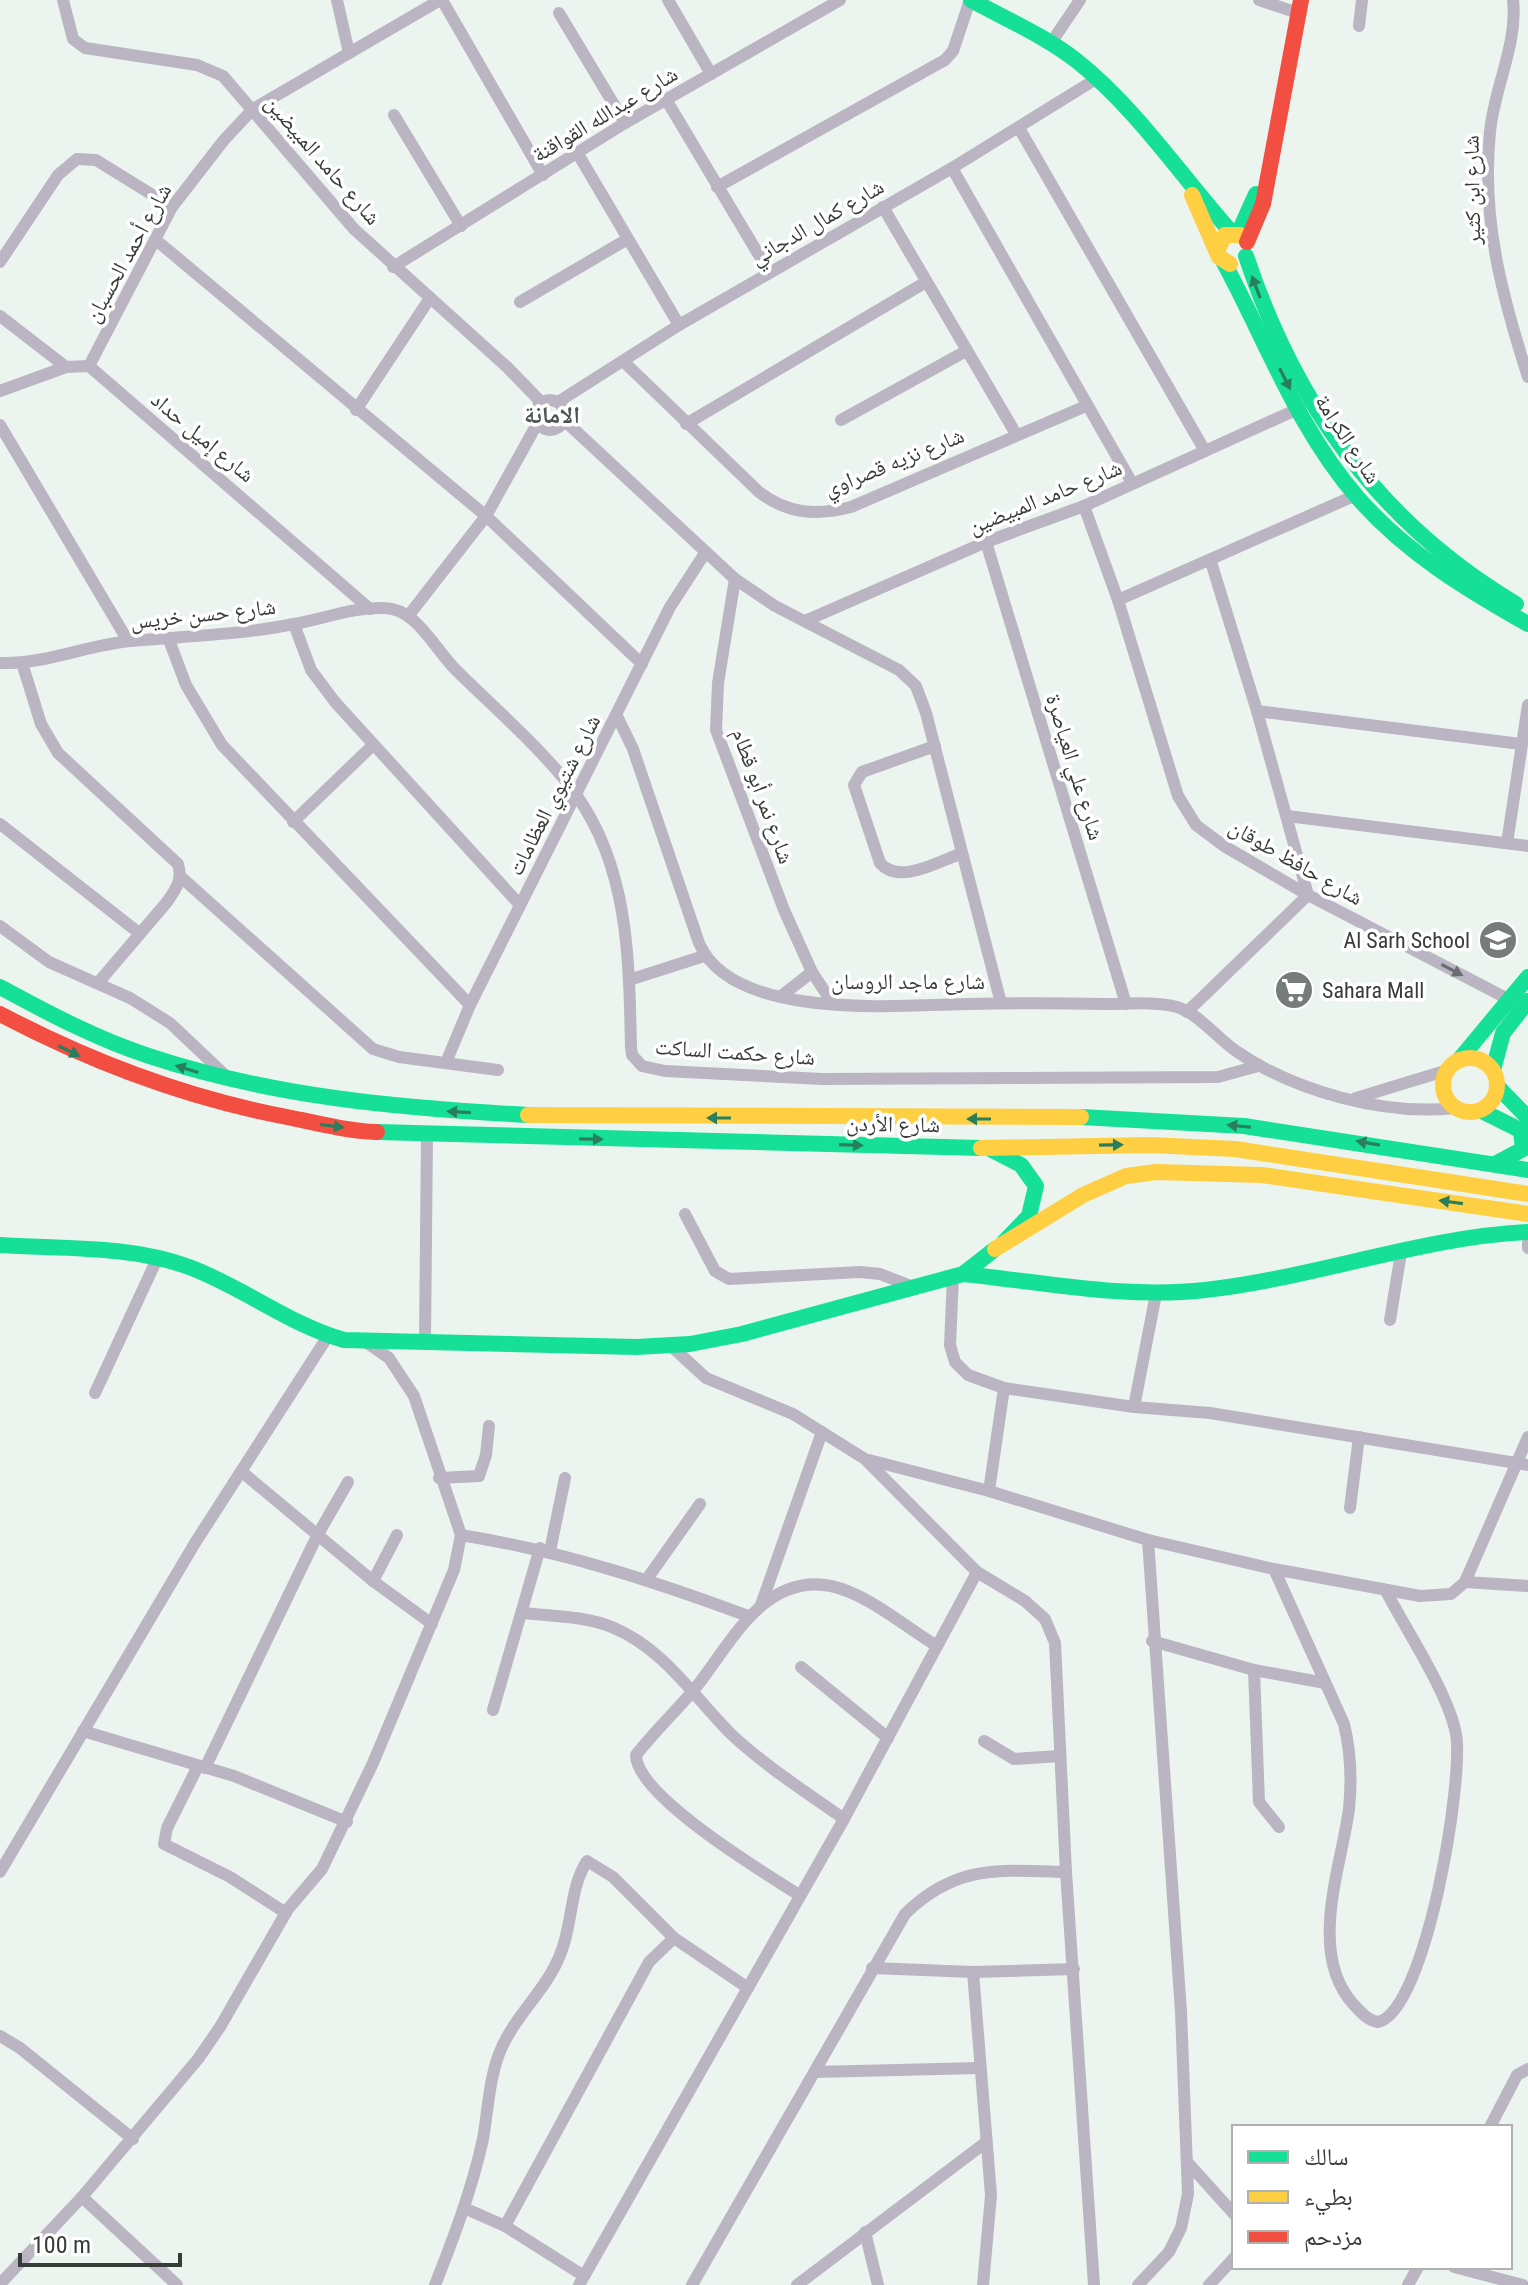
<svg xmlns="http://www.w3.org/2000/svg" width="1528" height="2285" viewBox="0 0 1528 2285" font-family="'Roboto Condensed','Noto Naskh Arabic',sans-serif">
<rect width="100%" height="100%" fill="#ecf4ef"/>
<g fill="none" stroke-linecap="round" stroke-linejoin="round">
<g stroke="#bbb4c3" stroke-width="12">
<path d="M63,0L73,39L85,48L197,65L223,76L354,229L507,367L541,402"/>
<path d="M337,0L349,53"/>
<path d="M442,0L543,175"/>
<path d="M668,0L711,74"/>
<path d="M1259,0L1298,13"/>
<path d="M1513,0C1518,44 1494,88 1490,132C1481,218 1502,296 1528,377"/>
<path d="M559,13L625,123"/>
<path d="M1359,26L1362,0"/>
<path d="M1051,43L1080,0"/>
<path d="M667,101L769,272"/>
<path d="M394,115L461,226"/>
<path d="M1019,128L1205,451"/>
<path d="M578,154L679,325"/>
<path d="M952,168L1132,483"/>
<path d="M717,187L945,60L953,51L970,0"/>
<path d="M883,207L1016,434"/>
<path d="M156,240L486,516L642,664"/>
<path d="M0,262L58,175L77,159L96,160L172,207"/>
<path d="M393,267L625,123L840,0"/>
<path d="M520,302L626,240"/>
<path d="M0,316L66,367L89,366L370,609"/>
<path d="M623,361L759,492C788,514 816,516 851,507L1086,406"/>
<path d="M89,366L172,207L224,140L253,109L440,0"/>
<path d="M0,391L66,367"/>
<circle cx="550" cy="415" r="15"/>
<path d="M558,402L679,325L952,168L1096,79"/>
<path d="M356,410L430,298"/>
<path d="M564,420L735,579L775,606L899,670L916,686L926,713L1001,1003"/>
<path d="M841,420L966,351"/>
<path d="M686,424L926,282"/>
<path d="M0,425L128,641"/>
<path d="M1084,506L1118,600L1178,796L1196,825L1224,846L1308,895L1508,999"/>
<path d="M986,542L1126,1004"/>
<path d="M1211,562L1257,711L1308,895"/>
<path d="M735,579L718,683L716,730L784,910L812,972L833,1004"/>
<path d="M1118,600L1356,495"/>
<path d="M409,615L486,516L537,424"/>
<path d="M805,621L986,542L1084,506L1300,408"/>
<path d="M294,624L311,670L335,702L520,905"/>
<path d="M169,640L186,685L222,745L470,1005"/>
<path d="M0,663C48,664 86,645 131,641C186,636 240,635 294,624C324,619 353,607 384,608C416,608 434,648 455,669C493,707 546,752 577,796C629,870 629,960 631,1047L632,1055L642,1066L665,1071L822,1079L1218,1077L1258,1066"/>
<path d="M22,663L41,724L58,753L178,864C183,880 176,889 167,902L98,983"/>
<path d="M1257,711L1521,744"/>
<path d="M617,716L633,749L699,943C733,1022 900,1005 970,1004C1015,1003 1060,1003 1104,1004C1127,1004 1155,1001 1177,1007C1199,1014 1217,1038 1236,1051C1294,1091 1384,1116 1455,1108"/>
<path d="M935,746L862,772L854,785L880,863C899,885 937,862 960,854"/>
<path d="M1287,816L1528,846"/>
<path d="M293,822L373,745"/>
<path d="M0,824L139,933"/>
<path d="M1507,843L1528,705"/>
<path d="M181,877L373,1049L399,1057L498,1070"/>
<path d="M0,926L49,962L130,998L170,1023L225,1075"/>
<path d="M629,980L704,956"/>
<path d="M780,997L812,972"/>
<path d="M1187,1012L1308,895"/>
<path d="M447,1060L470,1005L670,607L705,553"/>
<path d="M1356,1098L1448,1070"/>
<path d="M685,1214L715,1271L729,1279L860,1272L880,1274L911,1286"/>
<path d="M1528,1243V1248"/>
<path d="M953,1277L950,1345L955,1362L968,1375L1004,1388L1134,1407L1210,1413L1528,1465"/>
<path d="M1390,1320L1401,1253"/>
<path d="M425,1342L427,1134"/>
<path d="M670,1345L706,1378L793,1414L865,1459L977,1572L1025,1601L1045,1619L1055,1643L1066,1872L1094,2285"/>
<path d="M95,1393L157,1259"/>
<path d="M1134,1407L1156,1294"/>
<path d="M869,1460L989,1491L1148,1540L1274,1569L1420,1596L1451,1594L1465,1582L1528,1437"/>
<path d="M242,1472L373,1581L432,1624"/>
<path d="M439,1478L479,1476L486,1455L489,1426"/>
<path d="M989,1491L1004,1388"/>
<path d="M1350,1508L1359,1437"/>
<path d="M461,1535C564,1552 651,1580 748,1616"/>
<path d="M550,1551L565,1478"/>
<path d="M1274,1569L1344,1724C1351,1753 1352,1780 1349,1809C1341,1868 1307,1954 1354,2005C1362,2013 1367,2020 1378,2022C1426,2011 1464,1780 1456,1734C1448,1692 1406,1630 1386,1591"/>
<path d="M647,1579L700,1504"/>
<path d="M373,1581L397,1535"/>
<path d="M1465,1582L1528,1586"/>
<path d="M761,1605L822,1432"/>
<path d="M523,1613C552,1616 587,1616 614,1628C664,1649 694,1697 731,1734C765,1766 806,1792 844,1819"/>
<path d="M1152,1641L1254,1670L1325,1683"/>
<path d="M801,1667L888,1738"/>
<path d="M1254,1670L1259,1802L1279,1827"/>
<path d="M493,1710L540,1548"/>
<path d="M83,1731L234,1776L347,1822"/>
<path d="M984,1741L1014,1759L1060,1756"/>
<path d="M198,1766L167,1828L164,1844L230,1877L286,1913"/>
<path d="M205,1768L317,1536L348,1482"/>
<path d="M0,1872L195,1543L328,1336"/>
<path d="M799,1895C765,1873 636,1796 636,1755C654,1732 674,1713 693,1691C728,1649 762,1572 831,1586C868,1594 905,1627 937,1646"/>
<path d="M872,1968L973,1972L1074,1969"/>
<path d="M973,1972L991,2195L983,2285"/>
<path d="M0,2036L20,2048L133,2139"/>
<path d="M815,2072L979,2068"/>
<path d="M1490,2127L1517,2075L1528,2069"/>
<path d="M1188,2163L1234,2214"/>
<path d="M82,2197L177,2285"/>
<path d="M464,2208L505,2226L584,2276"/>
<path d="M505,2226L649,1962L674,1938"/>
<path d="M865,2232L878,2285"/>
<path d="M1454,2267L1523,2285"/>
<path d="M0,2284L82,2197L198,2059L220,2027L288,1909L322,1869L373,1763L454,1570L461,1535L414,1396L389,1358L366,1342"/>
<path d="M435,2285C454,2237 472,2189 483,2139C488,2110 489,2081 499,2054C513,2017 546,1991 560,1955C573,1925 569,1889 587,1861L613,1877L674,1938L748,1988"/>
<path d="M579,2285L844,1819L977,1572"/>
<path d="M692,2285L905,1914C956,1864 1000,1870 1066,1872"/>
<path d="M797,2285L985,2143"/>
<path d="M1138,2285L1169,2252L1181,2228L1188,2194L1181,2012L1148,1540"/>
<path d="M1209,2285L1234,2258"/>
<path d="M1408,2285L1418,2267"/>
</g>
<g stroke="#16e098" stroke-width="16">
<path d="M971,0C1006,19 1045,36 1077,61C1137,109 1181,176 1232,233"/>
<path d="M1238,234L1256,194"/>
<path d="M1246,256C1296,406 1380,523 1516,604"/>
<path d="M1223,261C1266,340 1298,430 1358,498C1405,552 1466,589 1528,624"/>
<path d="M0,987C48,1013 97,1039 149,1056C273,1097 399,1108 528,1115"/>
<path d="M1459,1060L1528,977"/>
<path d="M1493,1070L1503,1033L1528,1001"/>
<path d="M1498,1087L1528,1118"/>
<path d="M1482,1111L1528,1134"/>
<path d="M1081,1117L1244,1126L1528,1170"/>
<path d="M377,1132L981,1148"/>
<path d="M990,1149L1021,1165L1036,1186L1029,1216L1004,1242"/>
<path d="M1495,1164L1523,1149L1521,1131"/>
<path d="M0,1245C62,1249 129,1245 189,1267C243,1287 288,1324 344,1340L636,1347L690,1344L742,1334L963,1274L995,1249"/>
<path d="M963,1274C1043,1282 1125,1299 1205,1290C1314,1278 1422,1237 1528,1232"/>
</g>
<g stroke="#ffcf43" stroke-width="16">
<path d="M1192,195L1219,257L1230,264"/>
<path d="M1217,251L1225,235H1240"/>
<circle cx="1470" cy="1085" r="27"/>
<path d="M528,1115L1081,1117"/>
<path d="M981,1148L1150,1145L1235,1149L1528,1194"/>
<path d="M995,1249L1083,1195L1126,1176L1156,1172L1262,1175L1528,1214"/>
</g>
<g stroke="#f24e42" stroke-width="16">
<path d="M1247,242L1263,204L1301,0"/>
<path d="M0,1014C93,1063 189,1099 292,1118C320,1124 349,1131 377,1132"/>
</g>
</g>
<defs><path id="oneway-solid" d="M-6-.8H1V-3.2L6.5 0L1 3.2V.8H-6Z" transform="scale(2)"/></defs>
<g fill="#297e5e">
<use href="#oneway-solid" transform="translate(1256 287) rotate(-111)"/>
<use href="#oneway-solid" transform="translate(1285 379) rotate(63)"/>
<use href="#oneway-solid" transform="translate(69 1051) rotate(26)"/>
<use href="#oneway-solid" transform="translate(187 1069) rotate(-163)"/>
<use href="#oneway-solid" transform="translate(459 1112) rotate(-177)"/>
<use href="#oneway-solid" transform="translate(719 1118) rotate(-180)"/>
<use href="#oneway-solid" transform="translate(979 1119) rotate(180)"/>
<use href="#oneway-solid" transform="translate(332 1126) rotate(8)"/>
<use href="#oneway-solid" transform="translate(1239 1126) rotate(-174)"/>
<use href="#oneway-solid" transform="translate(591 1139) rotate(1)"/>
<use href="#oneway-solid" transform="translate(1368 1143) rotate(-170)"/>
<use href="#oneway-solid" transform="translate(851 1145) rotate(2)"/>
<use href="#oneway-solid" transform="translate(1111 1145) rotate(-1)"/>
<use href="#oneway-solid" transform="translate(1451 1202) rotate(-172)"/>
</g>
<use fill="#6b6c70" href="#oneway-solid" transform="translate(1452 970) rotate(28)"/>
<defs>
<symbol id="school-disc" viewBox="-11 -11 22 22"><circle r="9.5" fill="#767c78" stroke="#fff"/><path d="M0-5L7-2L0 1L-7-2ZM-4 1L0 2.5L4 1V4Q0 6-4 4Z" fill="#fff"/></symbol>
<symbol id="supermarket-disc" viewBox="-11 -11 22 22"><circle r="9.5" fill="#767c78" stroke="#fff"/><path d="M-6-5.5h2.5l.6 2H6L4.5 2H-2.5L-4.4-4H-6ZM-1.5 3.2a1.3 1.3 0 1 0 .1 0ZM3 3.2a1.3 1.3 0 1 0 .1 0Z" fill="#fff"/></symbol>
</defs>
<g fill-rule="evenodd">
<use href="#school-disc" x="1476" y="918" width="44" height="44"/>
<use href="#supermarket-disc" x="1272" y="968" width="44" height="44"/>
</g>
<g text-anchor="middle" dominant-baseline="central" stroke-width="7" stroke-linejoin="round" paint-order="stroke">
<g font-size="22" fill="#363c38" stroke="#fff">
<text transform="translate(605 114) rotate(-31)">شارع عبدالله القواقنة</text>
<text transform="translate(323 160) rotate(49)">شارع حامد المبيضين</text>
<text transform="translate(1472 190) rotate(-91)">شارع ابن كثير</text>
<text transform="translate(817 222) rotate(-30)">شارع كمال الدجاني</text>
<text transform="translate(128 253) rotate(-61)">شارع أحمد الحسبان</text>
<text transform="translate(203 437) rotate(40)">شارع إميل حداد</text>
<text transform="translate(1348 439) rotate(57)">شارع الكرامة</text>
<text transform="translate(894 462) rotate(-22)">شارع نزيه قصراوي</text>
<text transform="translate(1045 497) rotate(-22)">شارع حامد المبيضين</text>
<text transform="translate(203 614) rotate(-6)">شارع حسن خريس</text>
<text transform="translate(1075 767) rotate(73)">شارع علي العياصرة</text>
<text transform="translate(554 795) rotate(-63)">شارع شتيوي العظامات</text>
<text transform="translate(763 796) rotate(70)">شارع نمر أبو قطام</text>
<text transform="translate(1296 862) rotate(30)">شارع حافظ طوقان</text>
<text x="908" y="981">شارع ماجد الروسان</text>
<text transform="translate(735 1052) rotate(4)">شارع حكمت الساكت</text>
<text transform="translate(893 1124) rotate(1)">شارع الأردن</text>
</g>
<g font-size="22" fill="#363c38" stroke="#fff" text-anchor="end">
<text x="1470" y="940">Al Sarh School</text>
<text x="1322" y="990" text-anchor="start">Sahara Mall</text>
</g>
<g font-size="24" font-weight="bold" fill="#4a564e" stroke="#fff">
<text x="552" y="415">الامانة</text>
</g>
</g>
<rect x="1232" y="2125" width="280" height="144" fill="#ffffff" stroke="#afb1af" stroke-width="2"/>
<rect x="1248" y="2151" width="40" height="12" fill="#16e098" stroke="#afb1af" stroke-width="2"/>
<text x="1304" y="2165" font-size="24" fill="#363c38">سالك</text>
<rect x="1248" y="2191" width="40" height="12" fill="#ffcf43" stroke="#afb1af" stroke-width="2"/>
<text x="1304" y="2205" font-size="24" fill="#363c38">بطيء</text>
<rect x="1248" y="2231" width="40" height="12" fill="#f24e42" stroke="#afb1af" stroke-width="2"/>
<text x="1304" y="2245" font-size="24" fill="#363c38">مزدحم</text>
<path d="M20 2253v12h160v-12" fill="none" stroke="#363c38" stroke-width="4"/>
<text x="32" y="2253" font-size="24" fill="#363c38" stroke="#ffffff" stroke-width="6" paint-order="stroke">100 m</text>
</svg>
